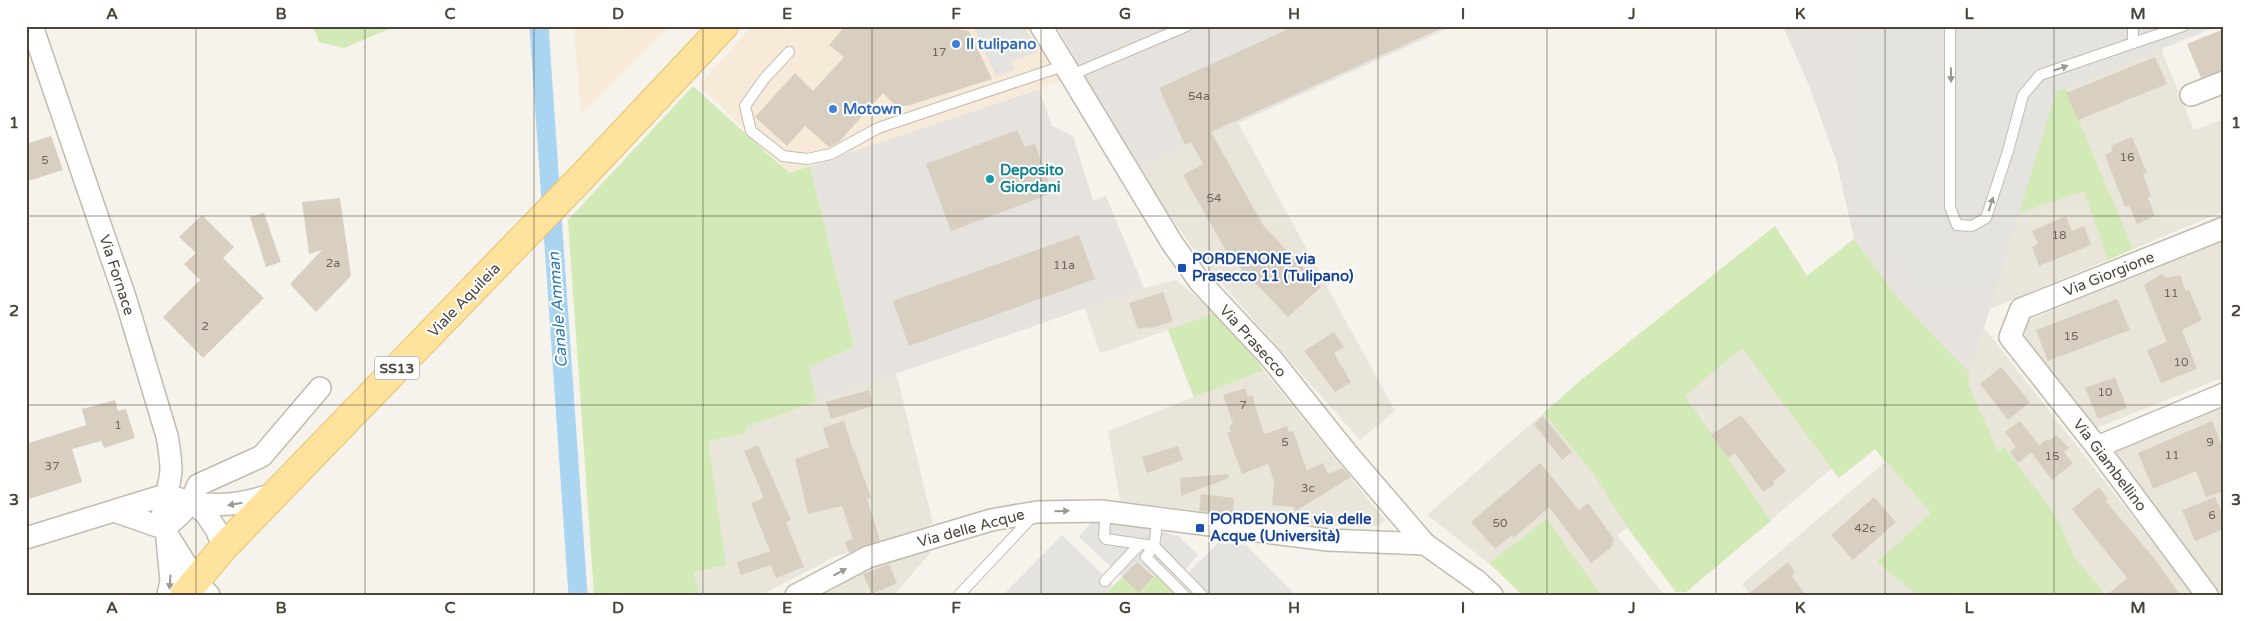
<svg xmlns="http://www.w3.org/2000/svg" width="2250" height="621" viewBox="0 0 2250 621" font-family="'Varela Round',sans-serif">
<rect width="100%" height="100%" fill="#f6f3ec"/>
<g fill="#eae5da">
<path d="M2161,49L2194,130L2224,119V211L1990,309L2056,91Z"/>
<path d="M1238,123L1395,411L1360,440L1206,266L1136,169Z"/>
<path d="M1775,226L1807,276L1854,239L1897,297L1970,374L1984,328L2194,595H1751L1742,584L1885,462L1875,449L1839,478L1831,469L1686,592H1676L1627,528L1617,535L1664,595H1522L1505,576L1427,515L1580,381Z"/>
<path d="M2224,236V377L2094,429L2024,339L2028,321Z"/>
<path d="M1176,280L1221,318L1385,520L1380,526H1318L1120,501L1108,431L1194,397L1168,330L1100,353L1085,308L1144,288Z"/>
<path d="M896,372L933,524L834,557L761,595H621L612,476Z"/>
<path d="M2224,403V595H2221L2117,459L2118,447Z"/>
<path d="M937,545L894,595H813L848,573Z"/>
</g>
<g fill="#f7ead8">
<path d="M574,26H670L581,115Z"/>
<path d="M752,26H1032L1060,81L789,173L699,85Z"/>
</g>
<g fill="#e6e2dd">
<path d="M1057,26H1453L1136,169Z"/>
<path d="M1783,26H2218L2056,92L1970,374L1897,297L1854,239L1836,160L1809,86Z"/>
<path d="M1039,89L1052,126L1073,136L1093,201L1106,196L1144,288L817,401L809,367L854,347L810,166Z"/>
</g>
<g fill="#d2eab5">
<path d="M313,26H396L344,48L319,42Z"/>
<path d="M693,86L789,173L810,166L854,347L809,367L817,401L746,427V433L708,441L726,565L693,572L700,595H594L568,220Z"/>
<path d="M2065,88L2133,249L2108,260L2084,191L2019,213L2056,91Z"/>
<path d="M1775,226L1807,276L1854,239L1897,297L1970,374L1968,384L1998,451L2004,447L2056,516L2075,558L2104,592L2101,595H1917L1877,562L1931,513L1875,449L1839,478L1742,348L1685,396L1771,521L1686,592H1676L1628,528L1593,473L1544,413L1580,381Z"/>
<path d="M1216,313L1264,370L1194,397L1168,330Z"/>
<path d="M1547,519L1601,595H1522L1489,563Z"/>
<path d="M1156,575L1176,595H1104L1122,577L1140,593Z"/>
</g>
<g fill="#e5e3e0">
<path d="M973,26H1025L1037,52L1012,61L1014,70L996,76Z"/>
<path d="M1938,26H2218L2056,91L1996,290L1917,288L1857,204L1858,33Z"/>
<path d="M1092,521L1148,528L1178,536L1198,555L1177,578L1164,566L1154,577L1137,562L1122,577L1079,537Z"/>
<path d="M1062,535L1113,585L1104,595H1003Z"/>
<path d="M1218,543L1246,545L1296,595H1193L1180,581Z"/>
</g>
<g fill="none" stroke-linecap="round" stroke-linejoin="round">
<path stroke="#a9d4f2" stroke-width="19" d="M539,26L578,595"/>
</g>
<g fill="#d8cfc1">
<path d="M845,26H937L969,31L992,79L907,106H896L883,93L839,142L829,147L805,126L787,146L755,117L795,73L813,91L844,57L829,45Z"/>
<path d="M1295,26H1446L1211,132L1263,225L1321,287L1288,317L1229,256L1183,175L1203,164L1191,142L1185,145L1159,88Z"/>
<path d="M2224,29V70L2201,78L2187,44Z"/>
<path d="M2155,57L2167,84L2078,120L2066,93Z"/>
<path d="M1017,130L1025,147L1035,144L1053,193L951,231L926,164Z"/>
<path d="M51,136L63,170L28,181L26,144Z"/>
<path d="M2132,137L2147,173L2143,174L2151,196L2148,198L2155,216L2137,224L2129,205L2125,207L2105,155L2112,151L2111,146Z"/>
<path d="M340,198L351,276L316,312L290,284L322,250L309,254L302,202Z"/>
<path d="M264,213L281,262L266,267L250,217Z"/>
<path d="M202,215L234,247L223,258L264,298L203,358L163,317L200,280L184,264L196,253L179,237Z"/>
<path d="M2066,216L2072,231L2084,226L2091,245L2039,266L2032,247L2038,244L2032,231Z"/>
<path d="M1079,235L1095,279L909,346L893,301Z"/>
<path d="M2161,274L2167,278L2180,275L2186,291L2189,290L2202,320L2182,330L2197,369L2161,383L2147,350L2167,342L2144,285Z"/>
<path d="M1163,292L1173,321L1149,329L1148,327L1138,329L1129,303Z"/>
<path d="M2117,299L2130,330L2048,361L2036,330Z"/>
<path d="M1334,332L1344,347L1334,353L1351,382L1335,392L1304,351Z"/>
<path d="M2001,367L2030,402L2008,420L1980,384Z"/>
<path d="M2115,377L2127,408L2098,419L2085,388Z"/>
<path d="M1245,388L1248,397L1252,395L1264,434L1287,426L1289,432L1293,431L1307,470L1323,463L1328,474L1343,468L1351,477L1296,511L1293,507L1272,505L1274,481L1268,464L1242,474L1227,433L1231,432L1229,426L1233,424L1223,395Z"/>
<path d="M869,390L873,406L831,419L826,402Z"/>
<path d="M115,400L118,411L126,409L135,438L104,448L101,441L72,449L82,482L26,500V444L86,425L82,409Z"/>
<path d="M1741,415L1786,471L1773,481L1775,484L1763,492L1735,453L1728,458L1711,435Z"/>
<path d="M1543,416L1572,452L1562,460L1534,424Z"/>
<path d="M844,421L853,450H854L871,497L867,499L880,540L849,553L845,542L853,539L842,506L808,514L795,459L829,447L823,428Z"/>
<path d="M2020,421L2039,445L2047,439L2049,441L2056,435L2069,448L2064,452L2073,463L2052,480L2031,452L2018,463L2010,452L2016,447L2005,432Z"/>
<path d="M2212,421L2224,451V491L2206,497L2196,471L2153,489L2138,453Z"/>
<path d="M758,445L791,520L786,522L804,567L776,578L771,565L741,575L737,562L770,551L751,503L764,498L744,451Z"/>
<path d="M1178,446L1183,460L1147,473L1142,457Z"/>
<path d="M1540,463L1579,510L1588,503L1614,539L1612,547L1591,563L1549,507L1514,538L1512,535L1495,549L1471,522Z"/>
<path d="M1228,474L1229,478L1181,496L1180,478Z"/>
<path d="M2099,487L2108,500L2106,502L2154,558L2180,595H2107L2127,578L2072,509Z"/>
<path d="M1201,494L1234,498L1233,515L1199,511Z"/>
<path d="M1874,497L1896,522L1853,560L1831,535Z"/>
<path d="M2215,497L2224,517V529L2195,541L2182,510Z"/>
<path d="M1137,562L1154,577L1139,593L1122,577Z"/>
<path d="M1788,562L1795,572L1792,576L1806,595H1747Z"/>
<path d="M889,564L897,583L872,594L863,574Z"/>
</g>
<g fill="none" stroke-linecap="round" stroke-linejoin="round">
<defs>
<g id="service">
<path d="M1950,26V207L1957,225L1972,226L1986,218L2008,151L2023,95L2040,75L2183,26"/>
<path d="M2133,26V43"/>
<path d="M789,52L764,79L745,106L751,131L783,156L807,159L831,154L878,128L1063,66"/>
<path d="M1069,76L1187,26"/>
<path d="M1106,511L1104,536L1106,539L1154,546L1202,595"/>
<path d="M1158,518L1154,546L1146,557L1184,595"/>
<path d="M1105,581L1140,544"/>
<path d="M959,595L1034,515"/>
</g>
<g id="minor">
<path d="M32,26L126,300L167,436C169,447 171,459 171,471C169,493 160,504 163,528"/>
<path d="M1041,26L1172,243L1200,282L1271,358L1346,452L1425,544L1477,581L1492,595"/>
<path d="M2191,95L2224,82"/>
<path d="M2097,447L2224,394"/>
<path d="M191,502C223,508 247,503 276,493"/>
<path d="M117,512L163,528L197,582L209,595"/>
<path d="M163,528C181,517 190,505 198,485L262,456L320,388"/>
<path d="M26,538L165,495L191,502L206,514L217,531L223,548"/>
<path d="M167,539L171,581L168,595"/>
<path d="M796,595L868,557L991,520L1037,512L1101,511L1328,540L1425,544"/>
<path d="M2207,595L2097,447L2010,337L2021,309L2224,228"/>
</g>
<path id="primary" d="M184,595L223,548L582,177L724,26"/>
</defs>
<use href="#service" stroke="#c2bbae" stroke-width="12"/>
<use href="#minor" stroke="#c2bbae" stroke-width="24"/>
<use href="#primary" stroke="#e6c16a" stroke-width="30"/>
<use href="#service" stroke="#fff" stroke-width="10"/>
<use href="#minor" stroke="#fff" stroke-width="21"/>
<use href="#primary" stroke="#ffe39c" stroke-width="28"/>
</g>
<defs><path id="oneway-solid" d="M-6-.8H1V-3.2L6.5 0L1 3.2V.8H-6Z" transform="scale(1.25)"/></defs>
<g fill="#9c9892">
<use href="#oneway-solid" transform="translate(2061 68) rotate(-19)"/>
<use href="#oneway-solid" transform="translate(1951 75) rotate(90)"/>
<use href="#oneway-solid" transform="translate(1991 204) rotate(-72)"/>
<use href="#oneway-solid" transform="translate(235 504) rotate(170)"/>
<use href="#oneway-solid" transform="translate(1062 511) rotate(-1)"/>
<use href="#oneway-solid" transform="translate(840 572) rotate(-28)"/>
<use href="#oneway-solid" transform="translate(170 582) rotate(94)"/>
</g>
<path fill="none" stroke="#4b4439" stroke-width="1" stroke-opacity="0.55" d="M196,26V595M365,26V595M534,26V595M703,26V595M872,26V595M1041,26V595M1209,26V595M1378,26V595M1547,26V595M1716,26V595M1885,26V595M2054,26V595M26,216H2224M26,405H2224"/>
<g fill="#3f7fe0" stroke="#fff" stroke-width="2">
<circle cx="956" cy="44" r="5"/>
<circle cx="833" cy="109" r="5"/>
</g>
<circle fill="#0f9aa8" stroke="#fff" stroke-width="2" cx="990" cy="179" r="5"/>
<g fill="#1a4fb4" stroke="#fff" stroke-width="2">
<rect x="1177" y="263" width="10" height="10" rx="2.5"/>
<rect x="1195" y="523" width="10" height="10" rx="2.5"/>
</g>
<g text-anchor="middle" dominant-baseline="central" stroke-width="4" stroke-linejoin="round" paint-order="stroke">
<g font-size="12" fill="#6e675b">
<text x="939" y="52">17</text>
<text x="1199" y="96">54a</text>
<text x="2127" y="157">16</text>
<text x="45" y="160">5</text>
<text x="1214" y="198">54</text>
<text x="2059" y="235">18</text>
<text x="333" y="263">2a</text>
<text x="1064" y="265">11a</text>
<text x="2171" y="293">11</text>
<text x="205" y="326">2</text>
<text x="2071" y="336">15</text>
<text x="2181" y="362">10</text>
<text x="2105" y="392">10</text>
<text x="1243" y="405">7</text>
<text x="118" y="425">1</text>
<text x="1285" y="442">5</text>
<text x="2210" y="442">9</text>
<text x="2172" y="455">11</text>
<text x="2052" y="456">15</text>
<text x="52" y="466">37</text>
<text x="1308" y="488">3c</text>
<text x="2212" y="515">6</text>
<text x="1500" y="523">50</text>
<text x="1865" y="528">42c</text>
</g>
<rect fill="#fff" stroke="#817c74" stroke-width="1" x="374.5" y="356.5" width="45" height="23" rx="4"/>
<g font-size="14" font-weight="bold" fill="#4b4439">
<text x="397" y="368">SS13</text>
</g>
<g font-size="15" font-weight="bold" fill="#366cbe" stroke="#fff" text-anchor="start">
<text x="966" y="44">Il tulipano</text>
<text x="843" y="109">Motown</text>
</g>
<g font-size="15" font-weight="bold" fill="#0d838f" stroke="#fff" text-anchor="start">
<text x="1000" y="170">Deposito<tspan x="1000" dy="17">Giordani</tspan></text>
</g>
<g font-size="15" font-weight="bold" fill="#164399" stroke="#fff" text-anchor="start">
<text x="1192" y="259">PORDENONE via<tspan x="1192" dy="17">Prasecco 11 (Tulipano)</tspan></text>
<text x="1210" y="519">PORDENONE via delle<tspan x="1210" dy="17">Acque (Università)</tspan></text>
</g>
<g font-size="15" fill="#4b4439" stroke="#fff">
<text transform="translate(2109 274) rotate(-22)">Via Giorgione</text>
<text transform="translate(117 275) rotate(72)">Via Fornace</text>
<text transform="translate(464 300) rotate(-46)">Viale Aquileia</text>
<text transform="translate(1253 341) rotate(48)">Via Prasecco</text>
<text transform="translate(2110 465) rotate(53)">Via Giambellino</text>
<text transform="translate(971 528) rotate(-15)">Via delle Acque</text>
</g>
<g font-size="16" font-style="italic" fill="#2e7ab2" stroke="#fff">
<text transform="translate(558 310) rotate(-94)">Canale Amman</text>
</g>
</g>
<rect width="2250" height="621" fill="none" stroke="#ffffff" stroke-width="55"/>
<rect x="28" y="28" width="2194" height="566" fill="none" stroke="#4b4439" stroke-width="2"/>
<g font-size="16" text-anchor="middle" font-weight="bold" fill="#4b4439">
<text x="112" y="19">A</text>
<text x="281" y="19">B</text>
<text x="450" y="19">C</text>
<text x="618" y="19">D</text>
<text x="787" y="19">E</text>
<text x="956" y="19">F</text>
<text x="1125" y="19">G</text>
<text x="1294" y="19">H</text>
<text x="1463" y="19">I</text>
<text x="1632" y="19">J</text>
<text x="1800" y="19">K</text>
<text x="1969" y="19">L</text>
<text x="2138" y="19">M</text>
<text x="14" y="128">1</text>
<text x="2236" y="128">1</text>
<text x="14" y="316">2</text>
<text x="2236" y="316">2</text>
<text x="14" y="505">3</text>
<text x="2236" y="505">3</text>
<text x="112" y="613">A</text>
<text x="281" y="613">B</text>
<text x="450" y="613">C</text>
<text x="618" y="613">D</text>
<text x="787" y="613">E</text>
<text x="956" y="613">F</text>
<text x="1125" y="613">G</text>
<text x="1294" y="613">H</text>
<text x="1463" y="613">I</text>
<text x="1632" y="613">J</text>
<text x="1800" y="613">K</text>
<text x="1969" y="613">L</text>
<text x="2138" y="613">M</text>
</g>
</svg>
